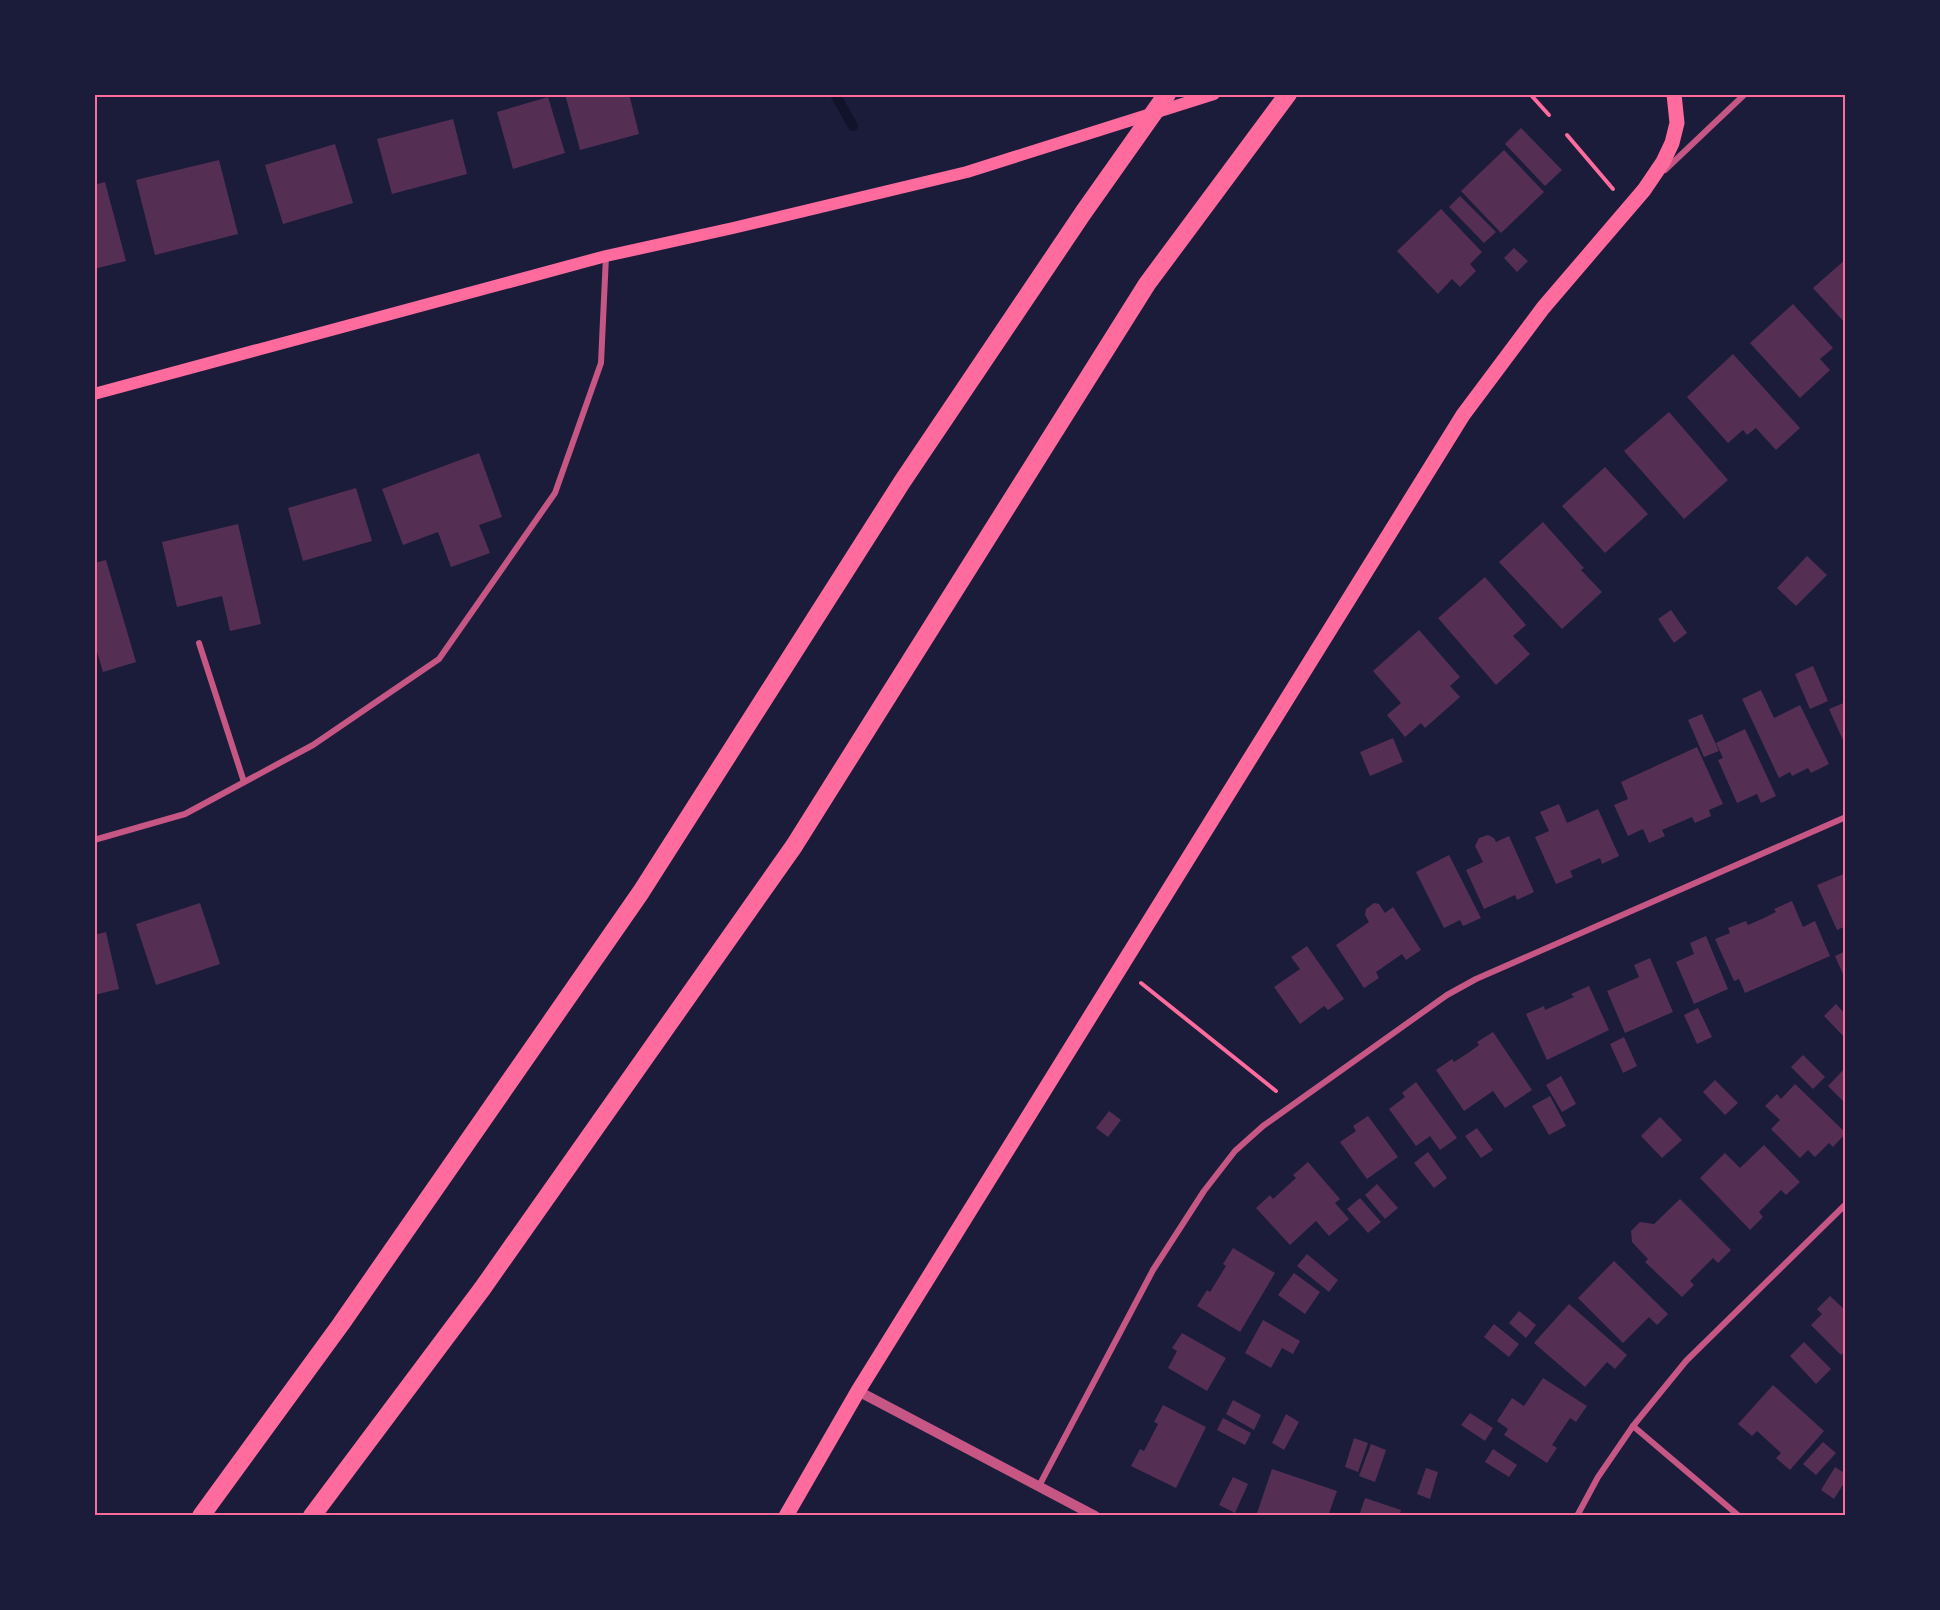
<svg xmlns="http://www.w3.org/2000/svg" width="1940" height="1610" viewBox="0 0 1940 1610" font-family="'Sofia Sans Condensed',sans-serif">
<rect width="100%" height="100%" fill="#1b1b3a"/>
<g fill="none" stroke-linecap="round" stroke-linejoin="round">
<path stroke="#12122b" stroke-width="10" d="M835,94L853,126"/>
</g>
<g fill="#542f53">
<path d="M565,94H629L639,134L580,150Z"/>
<path d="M548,97L565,153L513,169L497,112Z"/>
<path d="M453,119L467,174L392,194L377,139Z"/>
<path d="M1521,128L1562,170L1545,186L1505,144Z"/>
<path d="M335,144L353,203L283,224L265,165Z"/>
<path d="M1504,150L1544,192L1501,233L1461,191Z"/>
<path d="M219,160L238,234L155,255L136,180Z"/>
<path d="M105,182L126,261L94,269V185Z"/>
<path d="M1460,196L1496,232L1484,243L1449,207Z"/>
<path d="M1441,209L1482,252L1470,264L1476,271L1460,287L1452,279L1438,294L1397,251Z"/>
<path d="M1514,248L1528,261L1517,272L1504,258Z"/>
<path d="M1846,259V324L1813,288Z"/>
<path d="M1793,304L1833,348L1820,359L1830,370L1800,398L1750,343Z"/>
<path d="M1733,354L1800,428L1776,450L1756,428L1747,435L1743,430L1728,443L1687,397Z"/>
<path d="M1669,412L1728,480L1684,519L1624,451Z"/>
<path d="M479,453L502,517L479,525L490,553L451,567L438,532L403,545L382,489Z"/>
<path d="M1605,467L1648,514L1605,553L1562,506Z"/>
<path d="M356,488L372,541L303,561L288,508Z"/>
<path d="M1543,522L1584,568L1581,570L1602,592L1562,629L1499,562Z"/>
<path d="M238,524L261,624L230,631L222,596L177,607L162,542Z"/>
<path d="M1807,556L1827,575L1796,606L1777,588Z"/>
<path d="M106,560L136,662L103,672L94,642V563Z"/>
<path d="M1485,577L1526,625L1513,636L1530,654L1496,685L1438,618Z"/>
<path d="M1671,610L1687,633L1674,643L1658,619Z"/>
<path d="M1419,630L1460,677L1450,686L1460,697L1425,728L1421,723L1405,737L1387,715L1401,703L1373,671Z"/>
<path d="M1813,666L1828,701L1810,709L1795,674Z"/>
<path d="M1761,690L1774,718L1800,705L1829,764L1811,773L1808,768L1792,776L1790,772L1779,778L1742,699Z"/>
<path d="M1846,702V747L1829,709Z"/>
<path d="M1702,714L1719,751L1704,757L1688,720Z"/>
<path d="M1745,729L1776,796L1761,803L1757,794L1737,803L1718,760L1723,758L1716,743Z"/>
<path d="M1393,738L1403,762L1370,776L1360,752Z"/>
<path d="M1697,747L1723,804L1709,810L1711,816L1695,823L1692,817L1662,830L1665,836L1649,843L1643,829L1628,836L1614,805L1628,799L1621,782Z"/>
<path d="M1559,804L1567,823L1598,809L1619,856L1602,864L1600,858L1570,871L1573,877L1556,884L1535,837L1549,831L1540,812Z"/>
<path d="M1488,835L1494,838L1496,842L1509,836L1534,892L1517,900L1515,895L1484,909L1466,870L1483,862L1475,846L1479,838Z"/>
<path d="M1449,855L1481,918L1463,926L1460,920L1444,928L1416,872Z"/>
<path d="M1846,873V926L1837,930L1817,885Z"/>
<path d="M1792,901L1803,927L1815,921L1830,956L1745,993L1739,979L1734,981L1715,939L1730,933L1728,928L1746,921L1748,925L1764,918L1776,912L1774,909Z"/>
<path d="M200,903L220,964L156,985L136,924Z"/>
<path d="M1374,903L1379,904L1385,913L1393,907L1421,950L1406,960L1402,954L1376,972L1379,978L1364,988L1336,945L1369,922L1365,915L1366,909Z"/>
<path d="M106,932L119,989L94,995V935Z"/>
<path d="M1706,936L1728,989L1694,1004L1676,962L1694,954L1690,943Z"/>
<path d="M1307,946L1344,999L1328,1010L1324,1006L1300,1024L1274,987L1300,969L1291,957Z"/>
<path d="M1846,951V981L1835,956Z"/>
<path d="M1650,958L1673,1012L1625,1033L1607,991L1639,977L1634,965Z"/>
<path d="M1589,986L1609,1030L1547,1060L1526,1014L1544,1006L1545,1010L1574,997L1571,994Z"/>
<path d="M1836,1004L1846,1015V1039L1824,1016Z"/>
<path d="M1698,1008L1712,1037L1697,1044L1684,1015Z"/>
<path d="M1493,1032L1532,1090L1505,1108L1493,1091L1464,1111L1436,1070L1452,1059L1454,1062L1468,1053L1479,1045L1477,1042Z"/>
<path d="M1624,1037L1637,1066L1623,1073L1610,1044Z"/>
<path d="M1803,1055L1825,1077L1813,1089L1791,1067Z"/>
<path d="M1846,1067V1104L1828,1086Z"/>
<path d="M1561,1076L1576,1104L1562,1112L1546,1085Z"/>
<path d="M1715,1080L1738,1103L1725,1115L1703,1092Z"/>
<path d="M1416,1082L1457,1138L1440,1150L1430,1136L1416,1146L1389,1109L1405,1097L1402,1093Z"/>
<path d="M1795,1084L1846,1133L1833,1147L1829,1143L1815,1157L1808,1150L1800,1158L1771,1129L1780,1120L1765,1106L1777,1094L1781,1099Z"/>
<path d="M1550,1096L1566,1126L1549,1135L1532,1106Z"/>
<path d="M1109,1111L1121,1120L1108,1137L1096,1128Z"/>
<path d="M1368,1116L1398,1157L1367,1179L1340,1142L1356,1131L1353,1126Z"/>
<path d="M1660,1117L1682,1140L1662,1158L1641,1136Z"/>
<path d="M1477,1128L1493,1150L1481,1158L1465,1136Z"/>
<path d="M1764,1145L1800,1182L1786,1195L1781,1190L1759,1212L1763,1217L1750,1230L1700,1178L1725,1153L1740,1168Z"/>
<path d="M1428,1152L1447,1178L1434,1188L1414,1163Z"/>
<path d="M1308,1162L1340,1199L1335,1203L1349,1219L1329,1236L1316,1221L1290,1245L1256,1208L1270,1195L1273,1199L1296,1178L1293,1175Z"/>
<path d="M1377,1184L1398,1208L1385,1219L1365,1195Z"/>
<path d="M1360,1198L1381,1222L1368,1233L1347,1209Z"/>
<path d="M1680,1199L1731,1250L1718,1263L1713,1258L1690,1281L1694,1285L1682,1297L1645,1262L1648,1259L1632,1242L1631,1231L1640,1222L1654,1224Z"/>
<path d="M1233,1248L1275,1273L1240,1332L1197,1306L1207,1290L1210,1292L1226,1266L1223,1264Z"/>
<path d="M1307,1254L1338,1280L1329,1292L1297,1266Z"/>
<path d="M1614,1261L1668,1314L1657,1325L1649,1317L1623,1343L1578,1298Z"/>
<path d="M1294,1273L1320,1292L1305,1314L1278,1295Z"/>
<path d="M1830,1296L1846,1311V1351L1841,1355L1811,1325L1822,1314L1817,1309Z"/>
<path d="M1569,1304L1627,1355L1615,1369L1607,1362L1585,1387L1534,1343Z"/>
<path d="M1519,1311L1536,1325L1526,1338L1509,1323Z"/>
<path d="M1263,1320L1300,1341L1293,1354L1282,1348L1271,1368L1245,1353Z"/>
<path d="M1494,1324L1519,1344L1509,1357L1484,1337Z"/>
<path d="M1182,1333L1226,1358L1207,1391L1168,1368L1177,1351L1172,1348Z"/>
<path d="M1804,1342L1831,1369L1816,1384L1790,1356Z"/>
<path d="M1543,1378L1587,1406L1576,1422L1570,1418L1552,1445L1557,1448L1547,1463L1504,1435L1508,1429L1497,1421L1512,1398L1524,1406Z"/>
<path d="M1773,1385L1824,1431L1790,1470L1776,1458L1781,1453L1757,1431L1752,1436L1738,1424Z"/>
<path d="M1233,1400L1261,1415L1254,1430L1226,1414Z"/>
<path d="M1163,1405L1206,1427L1176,1488L1131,1466L1140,1449L1144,1451L1158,1424L1154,1422Z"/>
<path d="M1470,1413L1493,1428L1485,1441L1461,1425Z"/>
<path d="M1286,1414L1299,1422L1284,1450L1272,1443Z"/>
<path d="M1223,1418L1251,1433L1245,1445L1217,1430Z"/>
<path d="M1354,1438L1368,1443L1358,1472L1345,1467Z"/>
<path d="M1823,1442L1836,1453L1816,1475L1803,1464Z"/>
<path d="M1371,1444L1386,1450L1375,1482L1359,1476Z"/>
<path d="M1493,1449L1517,1465L1509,1477L1485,1462Z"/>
<path d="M1835,1467L1846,1474V1480L1834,1499L1821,1490Z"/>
<path d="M1426,1468L1438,1472L1430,1499L1417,1494Z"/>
<path d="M1272,1469L1337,1491L1328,1516H1256Z"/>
<path d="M1233,1477L1248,1484L1235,1513L1219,1505Z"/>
<path d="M1365,1498L1401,1510L1399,1516H1359Z"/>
</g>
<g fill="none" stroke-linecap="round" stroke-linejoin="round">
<g stroke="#ff6b9d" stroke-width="4">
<path d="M1530,94L1549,115"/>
<path d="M1567,135L1613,189"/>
<path d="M1141,983L1276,1091"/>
</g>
<g stroke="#c65784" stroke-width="6">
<path d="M1665,170L1745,94"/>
<path d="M199,643L244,782"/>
<path d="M94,840L185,814L313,745L439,659L555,493L601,363L606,256"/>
<path d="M1633,1426L1739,1516"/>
<path d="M1039,1486L1153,1270L1204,1191L1235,1151L1263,1126L1447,995L1476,979L1846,817"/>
<path d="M1577,1516L1598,1477L1633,1426L1686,1361L1846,1204"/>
</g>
<path stroke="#c65784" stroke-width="10" d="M858,1391L1095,1516"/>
<path stroke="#ff6b9d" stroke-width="12" d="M94,394L606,256L733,228L967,172L1214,94"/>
<path stroke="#ff6b9d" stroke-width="15" d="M786,1516L858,1391L1463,415L1543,308L1644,190L1663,162L1672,143L1677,123L1674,94"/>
<g stroke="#ff6b9d" stroke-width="18">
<path d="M201,1516L341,1324L641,892L902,482L1083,213L1167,94"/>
<path d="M312,1516L482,1289L794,846L1147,284L1288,94"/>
</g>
</g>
<rect width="1940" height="1610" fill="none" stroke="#1b1b3a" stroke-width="192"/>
<rect x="96" y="96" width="1748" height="1418" fill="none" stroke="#ff6b9d" stroke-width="2"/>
</svg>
